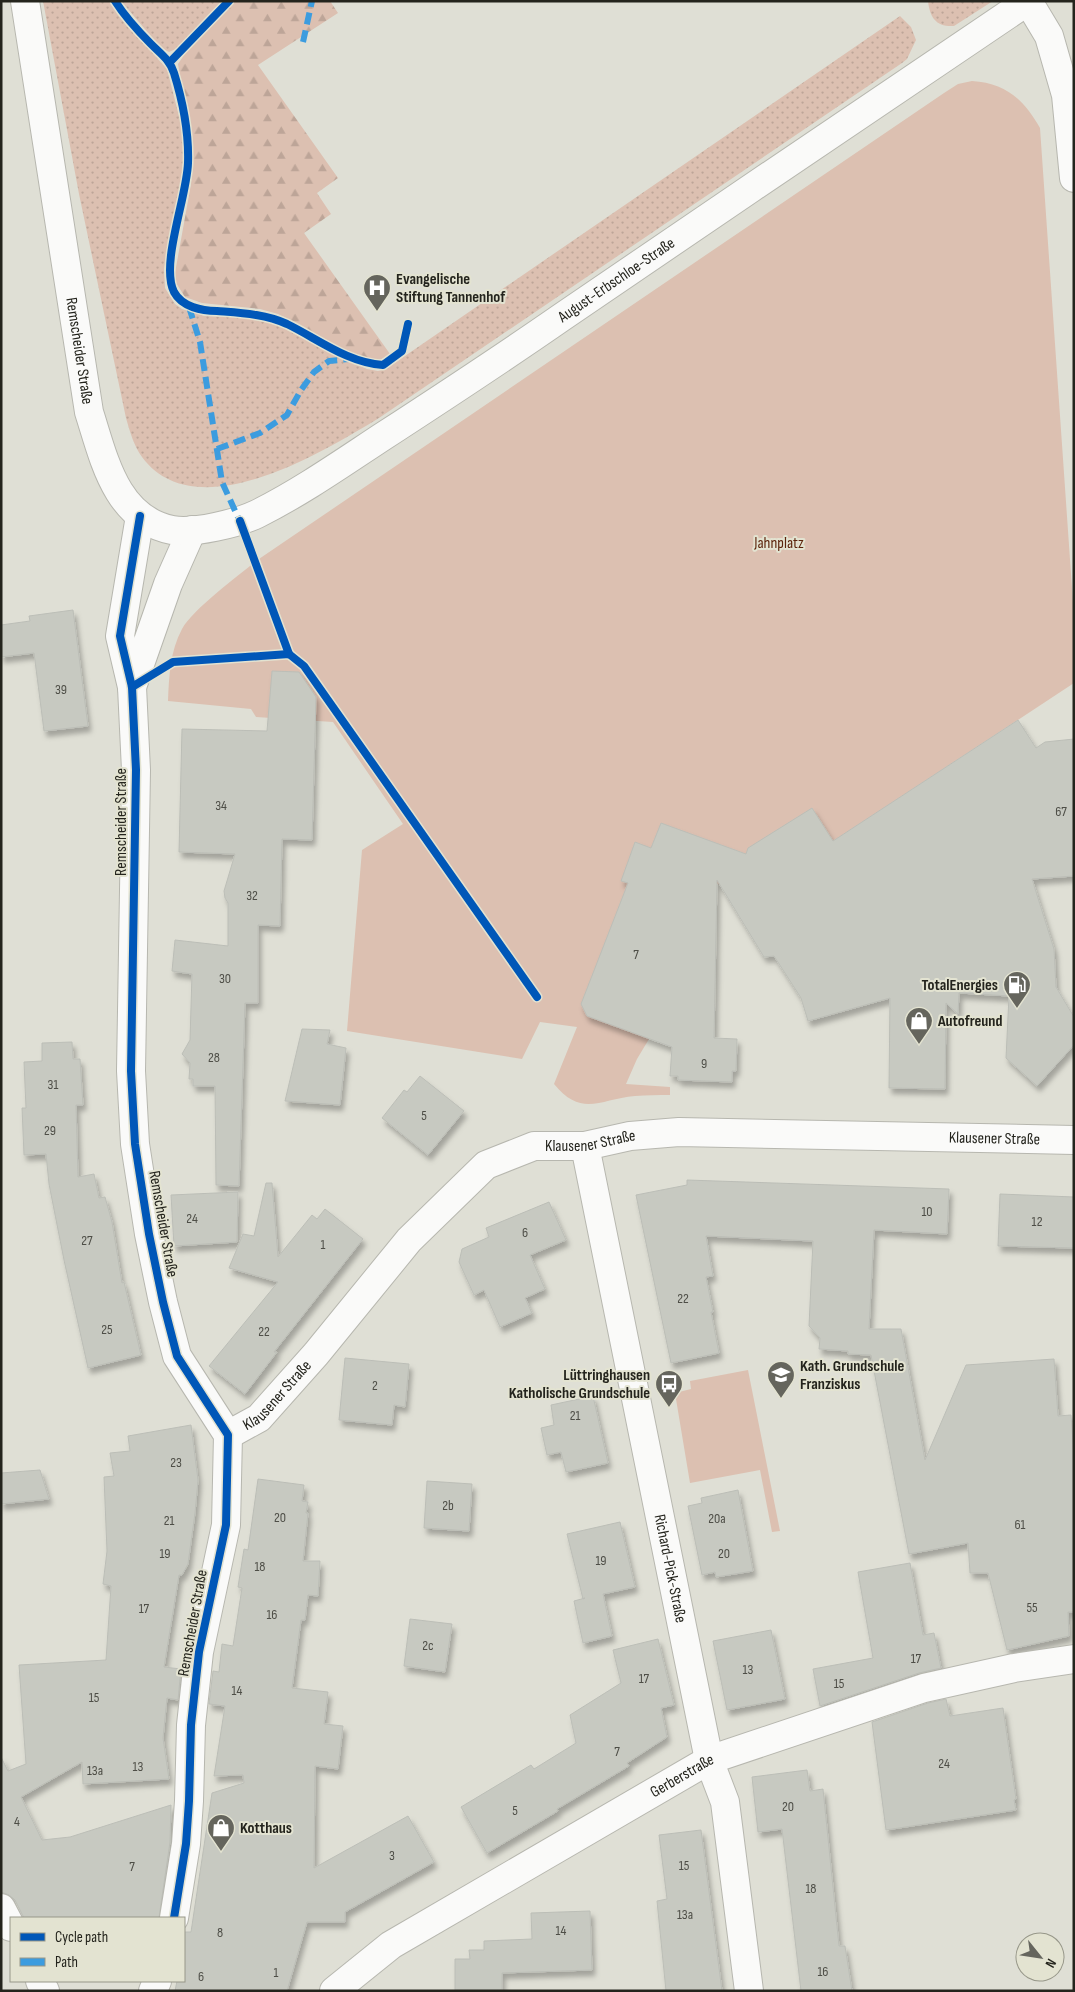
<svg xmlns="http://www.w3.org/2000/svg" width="1075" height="1992" viewBox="0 0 1075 1992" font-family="'Sofia Sans Condensed',sans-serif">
<defs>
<pattern id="grass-dots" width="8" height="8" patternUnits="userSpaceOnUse" patternTransform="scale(1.25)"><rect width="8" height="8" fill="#dcc0b1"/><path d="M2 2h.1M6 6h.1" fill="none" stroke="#bda598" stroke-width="1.8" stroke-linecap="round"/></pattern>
<pattern id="forest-firs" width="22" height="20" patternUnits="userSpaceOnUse" patternTransform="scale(1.25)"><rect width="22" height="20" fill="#dcc0b1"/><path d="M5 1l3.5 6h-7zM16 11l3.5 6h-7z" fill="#bda598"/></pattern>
<filter id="shadow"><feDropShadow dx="3" dy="5.5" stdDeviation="2.5" flood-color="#0004"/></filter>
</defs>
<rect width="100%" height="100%" fill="#dfdfd5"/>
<g fill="url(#grass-dots)">
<path d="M43,1H109L126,24L167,69L182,128L184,151L180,193L164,269L165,288L175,304L182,309L205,316L236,317L271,322L367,369L378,371L386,369L900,16L911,27L916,40L907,59L902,63L379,418C323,452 196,530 142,457C134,446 130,432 126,418L79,194Z"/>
<path d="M121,1H223L178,48L169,52L161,48Z"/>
<path d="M928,1H993L954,26C936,27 930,18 928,1Z"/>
</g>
<path fill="url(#forest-firs)" d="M235,1H330L338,13L258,65L338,178L317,193L331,214L304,233L390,354L380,360H371L343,349L278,314L260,309L202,303L185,297L176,283L175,273L191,184L193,154L188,106L181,82L178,64L188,49Z"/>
<g fill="#dcc0b1">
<path d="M972,81C1006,83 1024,100 1040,128L1074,617V683L750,896L707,880L649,1039L637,1059L626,1084L670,1087V1095C658,1095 647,1095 635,1096C600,1099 582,1118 554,1084L577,1027L540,1022L522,1059L347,1031L362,850L403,824L333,722L256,717L251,709L168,701C169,677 170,651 182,629C193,609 237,577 256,561L944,93L958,84Z"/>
<path d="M748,1370L780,1531L772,1532L760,1470L690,1483L675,1393L691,1389L690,1381Z"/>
</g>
<g fill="#c7c9c1" stroke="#bcbeb7" filter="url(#shadow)">
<path d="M73,610L88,726L44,731L34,653L1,657V625L30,621L29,616Z"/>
<path d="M272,671L299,672L316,697L312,840L282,839L280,926L258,925V1003H245L239,1186L216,1185L215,1086H193V1079H189L190,1063L182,1054L190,1040L192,974L172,971L175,940L228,946V903L225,898L224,891L235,854L179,852L182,729L267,731Z"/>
<path d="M1018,720L1036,748L1045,742L1074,739V876L1032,879L1054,949L1056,987L1074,1017V1045L1037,1086L1006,1058L1009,996L959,993L958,1014L946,1003L945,1089L889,1088L890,998L808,1021L801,998L774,956L764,957L717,880L714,1038L737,1039L736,1071H732V1082L678,1080V1076H670L672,1047L587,1016L581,1004L628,883L621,881L635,842L651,848L661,823L746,854L748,848L812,808L833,841Z"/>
<path d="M302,1029L330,1030L327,1044L346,1048L340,1105L285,1101Z"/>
<path d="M72,1042L73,1059H80L83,1105H76L78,1177L94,1174L99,1198L105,1197L112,1222L122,1283L124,1282L141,1355L88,1368L64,1260L49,1184L46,1154L24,1155L22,1108H26L24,1062L42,1061V1043Z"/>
<path d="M420,1076L464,1111L428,1155L382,1118L404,1090L407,1092Z"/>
<path d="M687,1180L949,1189L947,1234L874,1230L869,1329H901L925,1460L966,1365L1054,1359L1058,1416L1071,1415L1074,1456V1612H1068L1069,1636L1007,1650L988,1573H970L968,1543L909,1554L871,1355L848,1354V1351L819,1349L820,1338L809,1326L813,1241L706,1236L713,1276L706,1277L713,1312H711L719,1353L671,1363L636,1195L687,1185Z"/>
<path d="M266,1183H272L278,1257L312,1215L317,1219L325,1209L363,1239L274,1352H277L245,1394L209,1366L278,1282L229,1268L243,1234L254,1236Z"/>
<path d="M238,1192L237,1242L174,1246L171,1195Z"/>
<path d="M1000,1194L1074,1197V1248L998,1246Z"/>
<path d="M549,1202L566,1240L530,1255L545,1289L525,1298L532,1313L500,1327L484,1290L474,1295L459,1262L462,1249L489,1237L486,1228Z"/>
<path d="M345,1358L409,1364L405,1407L394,1405L392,1425L339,1420Z"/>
<path d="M593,1396L608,1463L566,1472L561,1452L547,1455L541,1428L554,1425L551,1405Z"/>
<path d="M191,1425L198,1480L195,1513L188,1564L182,1575H179L164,1667L181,1669L178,1700L167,1698L163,1738L169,1779L83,1784L82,1762L21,1797L42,1840L70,1837L171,1805L170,1842L159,1918H24L15,1900L9,1895L1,1892V1757L8,1771L26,1764L19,1665L106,1660L111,1586L103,1584L107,1551L104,1477L114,1476L110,1453L130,1451L128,1436Z"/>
<path d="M40,1470L49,1499L1,1504V1473Z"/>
<path d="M258,1479L304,1485L302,1501L308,1502L306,1513H308L303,1561H320L318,1596L308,1595L305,1620H301L292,1688L328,1692L324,1724L343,1726L338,1769L315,1766L314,1868L408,1816L434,1862L345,1912V1922H307L287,1991H175L177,1981H184V1932H191L212,1793L244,1783L243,1775L214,1776L225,1706L209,1704L213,1671L219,1672L222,1644L233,1646L242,1588L238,1587L244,1549L248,1550Z"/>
<path d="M427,1481L472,1484L469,1531L424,1528Z"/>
<path d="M738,1490L753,1571L716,1577L715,1572L702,1575L688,1506L702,1503L701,1498Z"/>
<path d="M620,1522L635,1587L603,1594L612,1636L583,1643L574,1601L585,1598L583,1599L567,1534Z"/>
<path d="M910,1563L923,1635L934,1633L941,1668L919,1673L820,1706L813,1669L873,1658L858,1572Z"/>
<path d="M410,1619L452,1624L445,1672L404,1666Z"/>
<path d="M771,1630L785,1699L727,1710L713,1641Z"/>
<path d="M658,1639L674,1705L661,1708L667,1737L627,1763L629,1766L557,1809L558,1811L487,1853L461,1807L531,1765L534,1769L576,1743L570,1715L621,1683L613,1650Z"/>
<path d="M946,1699L950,1716L1003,1708L1016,1799L1014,1800L1016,1810L886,1830L872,1722L928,1703Z"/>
<path d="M807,1770L810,1791L823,1789L839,1946H845L852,1991H801L782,1829L758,1832L752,1777Z"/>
<path d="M701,1830L722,1991H666L657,1901L667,1899L659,1835Z"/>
<path d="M590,1911L592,1970L502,1973V1990H455V1959H470L469,1950H484V1941L532,1939L531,1913Z"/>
</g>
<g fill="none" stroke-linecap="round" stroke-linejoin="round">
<defs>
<g id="street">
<path d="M140,516L120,636L132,687L136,770L131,1071L135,1144L149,1234L163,1302L177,1356L228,1435L226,1525L199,1652L191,1725L189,1801L186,1844L174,1918"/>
<path d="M132,687L168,584L192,530"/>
<path id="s1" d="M585,1146L709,1760L725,1802L749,1991"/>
<path id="s2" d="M228,1435L259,1418L316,1354L409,1240L486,1165L534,1146H585L630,1136L679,1132L1074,1140"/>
<path d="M1,1908L11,1927"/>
<path d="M40,1981L45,1991"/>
<path d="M153,1991L157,1981"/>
<path id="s3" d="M334,1991L391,1945L709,1760L924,1688L1014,1668L1074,1659"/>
</g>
<g id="secondary">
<path id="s4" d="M25,1L89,412C104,459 116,519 172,530C194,534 238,523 257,514C301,492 341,464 382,437C442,398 503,358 562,317C717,211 872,106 1028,1"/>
<path d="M1028,1L1049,36L1066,95L1074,178"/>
</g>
</defs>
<use href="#street" stroke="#b7b7af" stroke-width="30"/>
<use href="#secondary" stroke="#b7b7af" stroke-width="30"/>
<use href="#street" stroke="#fafaf9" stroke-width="28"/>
<use href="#secondary" stroke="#fafaf9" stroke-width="28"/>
<g stroke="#3c9cdf" stroke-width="6" stroke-dasharray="12 6" stroke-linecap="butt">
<path d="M303,42L312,1"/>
<path d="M189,307L200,342L222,482L241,524"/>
<path d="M217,449L260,433L287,415L301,390L314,372L329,361L349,359"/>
</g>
<defs>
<g id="cycleway">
<path d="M115,1C125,17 138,31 151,44C161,54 170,60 174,73C183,102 189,133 188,163C187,197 160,264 174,292C182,307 202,311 217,311C241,313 265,314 287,324C318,339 348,363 383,365L402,351L408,324"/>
<path d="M170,62L229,1"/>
<path d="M140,516L120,636L132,687L136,770L131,1071L135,1144L149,1234L163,1302L177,1356L228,1435L226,1525L199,1652L191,1725L189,1801L186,1844L174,1918"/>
<path d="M240,521L289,654"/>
<path d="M132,687L173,662L289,654L304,666L537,997"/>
</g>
</defs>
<use href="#cycleway" stroke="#e3e3d1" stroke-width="11"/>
<use href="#cycleway" stroke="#0057b8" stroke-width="8"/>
</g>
<defs>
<symbol id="hospital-pin" viewBox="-11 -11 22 30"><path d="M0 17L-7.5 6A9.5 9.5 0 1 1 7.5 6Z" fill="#65655d" stroke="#e3e3d1"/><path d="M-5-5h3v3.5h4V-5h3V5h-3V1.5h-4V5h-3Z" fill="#fff"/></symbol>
<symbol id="fuel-pin" viewBox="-11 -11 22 30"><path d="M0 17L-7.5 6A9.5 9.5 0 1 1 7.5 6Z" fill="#65655d" stroke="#e3e3d1"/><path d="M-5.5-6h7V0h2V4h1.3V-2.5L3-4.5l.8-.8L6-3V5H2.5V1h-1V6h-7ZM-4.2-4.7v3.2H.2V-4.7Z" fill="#fff"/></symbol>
<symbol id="shop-pin" viewBox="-11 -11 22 30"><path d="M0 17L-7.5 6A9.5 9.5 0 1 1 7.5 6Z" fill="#65655d" stroke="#e3e3d1"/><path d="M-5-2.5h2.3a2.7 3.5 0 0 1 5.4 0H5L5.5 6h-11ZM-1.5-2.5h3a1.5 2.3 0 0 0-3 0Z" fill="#fff"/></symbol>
<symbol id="school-pin" viewBox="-11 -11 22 30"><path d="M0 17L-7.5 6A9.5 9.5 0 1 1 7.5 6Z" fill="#65655d" stroke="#e3e3d1"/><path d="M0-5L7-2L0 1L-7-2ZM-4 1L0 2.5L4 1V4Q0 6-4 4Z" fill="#fff"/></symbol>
<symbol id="bus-pin" viewBox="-11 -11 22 30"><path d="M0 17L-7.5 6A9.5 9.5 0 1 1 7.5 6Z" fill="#65655d" stroke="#e3e3d1"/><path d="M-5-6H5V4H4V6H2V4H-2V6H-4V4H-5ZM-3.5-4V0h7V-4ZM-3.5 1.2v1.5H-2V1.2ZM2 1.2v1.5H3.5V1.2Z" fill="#fff"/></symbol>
</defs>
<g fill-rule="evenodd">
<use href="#hospital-pin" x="361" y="272" width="32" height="43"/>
<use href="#fuel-pin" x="1001" y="969" width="32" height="43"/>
<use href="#shop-pin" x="903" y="1005" width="32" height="43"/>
<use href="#school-pin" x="765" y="1359" width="32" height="43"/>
<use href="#bus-pin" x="653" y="1368" width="32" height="43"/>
<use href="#shop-pin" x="205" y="1812" width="32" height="43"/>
</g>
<g text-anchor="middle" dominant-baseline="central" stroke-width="4" stroke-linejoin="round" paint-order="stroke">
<g font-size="14" fill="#4e4e47">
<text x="61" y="689">39</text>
<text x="221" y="805">34</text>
<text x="1061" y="811">67</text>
<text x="252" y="895">32</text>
<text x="636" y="954">7</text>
<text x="225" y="978">30</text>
<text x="214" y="1057">28</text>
<text x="704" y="1063">9</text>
<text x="53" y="1084">31</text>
<text x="424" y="1115">5</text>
<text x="50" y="1130">29</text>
<text x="927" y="1211">10</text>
<text x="192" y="1218">24</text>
<text x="1037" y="1221">12</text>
<text x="525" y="1232">6</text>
<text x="87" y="1240">27</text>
<text x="323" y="1244">1</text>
<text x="683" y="1298">22</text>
<text x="107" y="1329">25</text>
<text x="264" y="1331">22</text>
<text x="375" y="1385">2</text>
<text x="575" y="1415">21</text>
<text x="176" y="1462">23</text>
<text x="448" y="1505">2b</text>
<text x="280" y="1517">20</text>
<text x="717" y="1518">20a</text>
<text x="169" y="1520">21</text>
<text x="1020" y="1524">61</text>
<text x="165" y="1553">19</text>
<text x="724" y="1553">20</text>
<text x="601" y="1560">19</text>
<text x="260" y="1566">18</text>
<text x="1032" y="1607">55</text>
<text x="144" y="1608">17</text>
<text x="272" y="1614">16</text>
<text x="428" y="1645">2c</text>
<text x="916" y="1658">17</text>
<text x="748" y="1669">13</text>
<text x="644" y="1678">17</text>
<text x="839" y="1683">15</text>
<text x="237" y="1690">14</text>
<text x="94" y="1697">15</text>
<text x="617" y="1751">7</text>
<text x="944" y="1763">24</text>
<text x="138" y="1766">13</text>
<text x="95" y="1770">13a</text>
<text x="788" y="1806">20</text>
<text x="515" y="1810">5</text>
<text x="17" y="1821">4</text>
<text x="392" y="1855">3</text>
<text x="684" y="1865">15</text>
<text x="132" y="1866">7</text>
<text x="811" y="1888">18</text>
<text x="685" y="1914">13a</text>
<text x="561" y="1930">14</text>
<text x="220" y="1932">8</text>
<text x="823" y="1971">16</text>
<text x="276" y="1972">1</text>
<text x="201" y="1976">6</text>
</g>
<g font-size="16" font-weight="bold" fill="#24241d" stroke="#e3e3d1" text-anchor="start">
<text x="396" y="279">Evangelische<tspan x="396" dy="18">Stiftung Tannenhof</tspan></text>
<text x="998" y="985" text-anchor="end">TotalEnergies</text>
<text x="938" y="1021">Autofreund</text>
<text x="800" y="1366">Kath. Grundschule<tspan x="800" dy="18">Franziskus</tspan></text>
<text x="650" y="1375" text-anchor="end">Lüttringhausen<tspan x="650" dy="18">Katholische Grundschule</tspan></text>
<text x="240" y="1828">Kotthaus</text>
</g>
<g font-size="16" fill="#24241d" stroke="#e3e3d1">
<text stroke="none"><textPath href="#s4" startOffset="1085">August-Erbschloe-Straße</textPath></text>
<text stroke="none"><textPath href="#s4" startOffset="354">Remscheider Straße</textPath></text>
<text transform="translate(121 822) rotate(-90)">Remscheider Straße</text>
<text stroke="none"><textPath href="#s2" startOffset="889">Klausener Straße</textPath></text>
<text stroke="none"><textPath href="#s2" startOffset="484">Klausener Straße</textPath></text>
<text transform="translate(163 1224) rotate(80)">Remscheider Straße</text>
<text stroke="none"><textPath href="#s2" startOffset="64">Klausener Straße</textPath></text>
<text stroke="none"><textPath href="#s1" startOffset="431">Richard-Pick-Straße</textPath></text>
<text transform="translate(193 1623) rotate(-80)">Remscheider Straße</text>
<text stroke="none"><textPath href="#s3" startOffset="410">Gerberstraße</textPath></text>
</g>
<g font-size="16" fill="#5c240b" stroke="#e3e3d1">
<text x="779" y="543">Jahnplatz</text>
</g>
</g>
<rect width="1075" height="1992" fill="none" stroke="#24241d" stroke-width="5"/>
<rect x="10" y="1917" width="175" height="65" fill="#e3e3d1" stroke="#979789"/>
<rect x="20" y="1933" width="25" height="8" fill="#0057b8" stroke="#979789"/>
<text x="55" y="1942" font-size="15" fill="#24241d">Cycle path</text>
<rect x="20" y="1958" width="25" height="8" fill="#3c9cdf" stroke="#979789"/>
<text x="55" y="1967" font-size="15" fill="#24241d">Path</text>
<g transform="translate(1040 1957) rotate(120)"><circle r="24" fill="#e3e3d1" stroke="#979789"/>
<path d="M0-4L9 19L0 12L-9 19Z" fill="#65655d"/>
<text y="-8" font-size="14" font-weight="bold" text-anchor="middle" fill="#24241d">N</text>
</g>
</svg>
